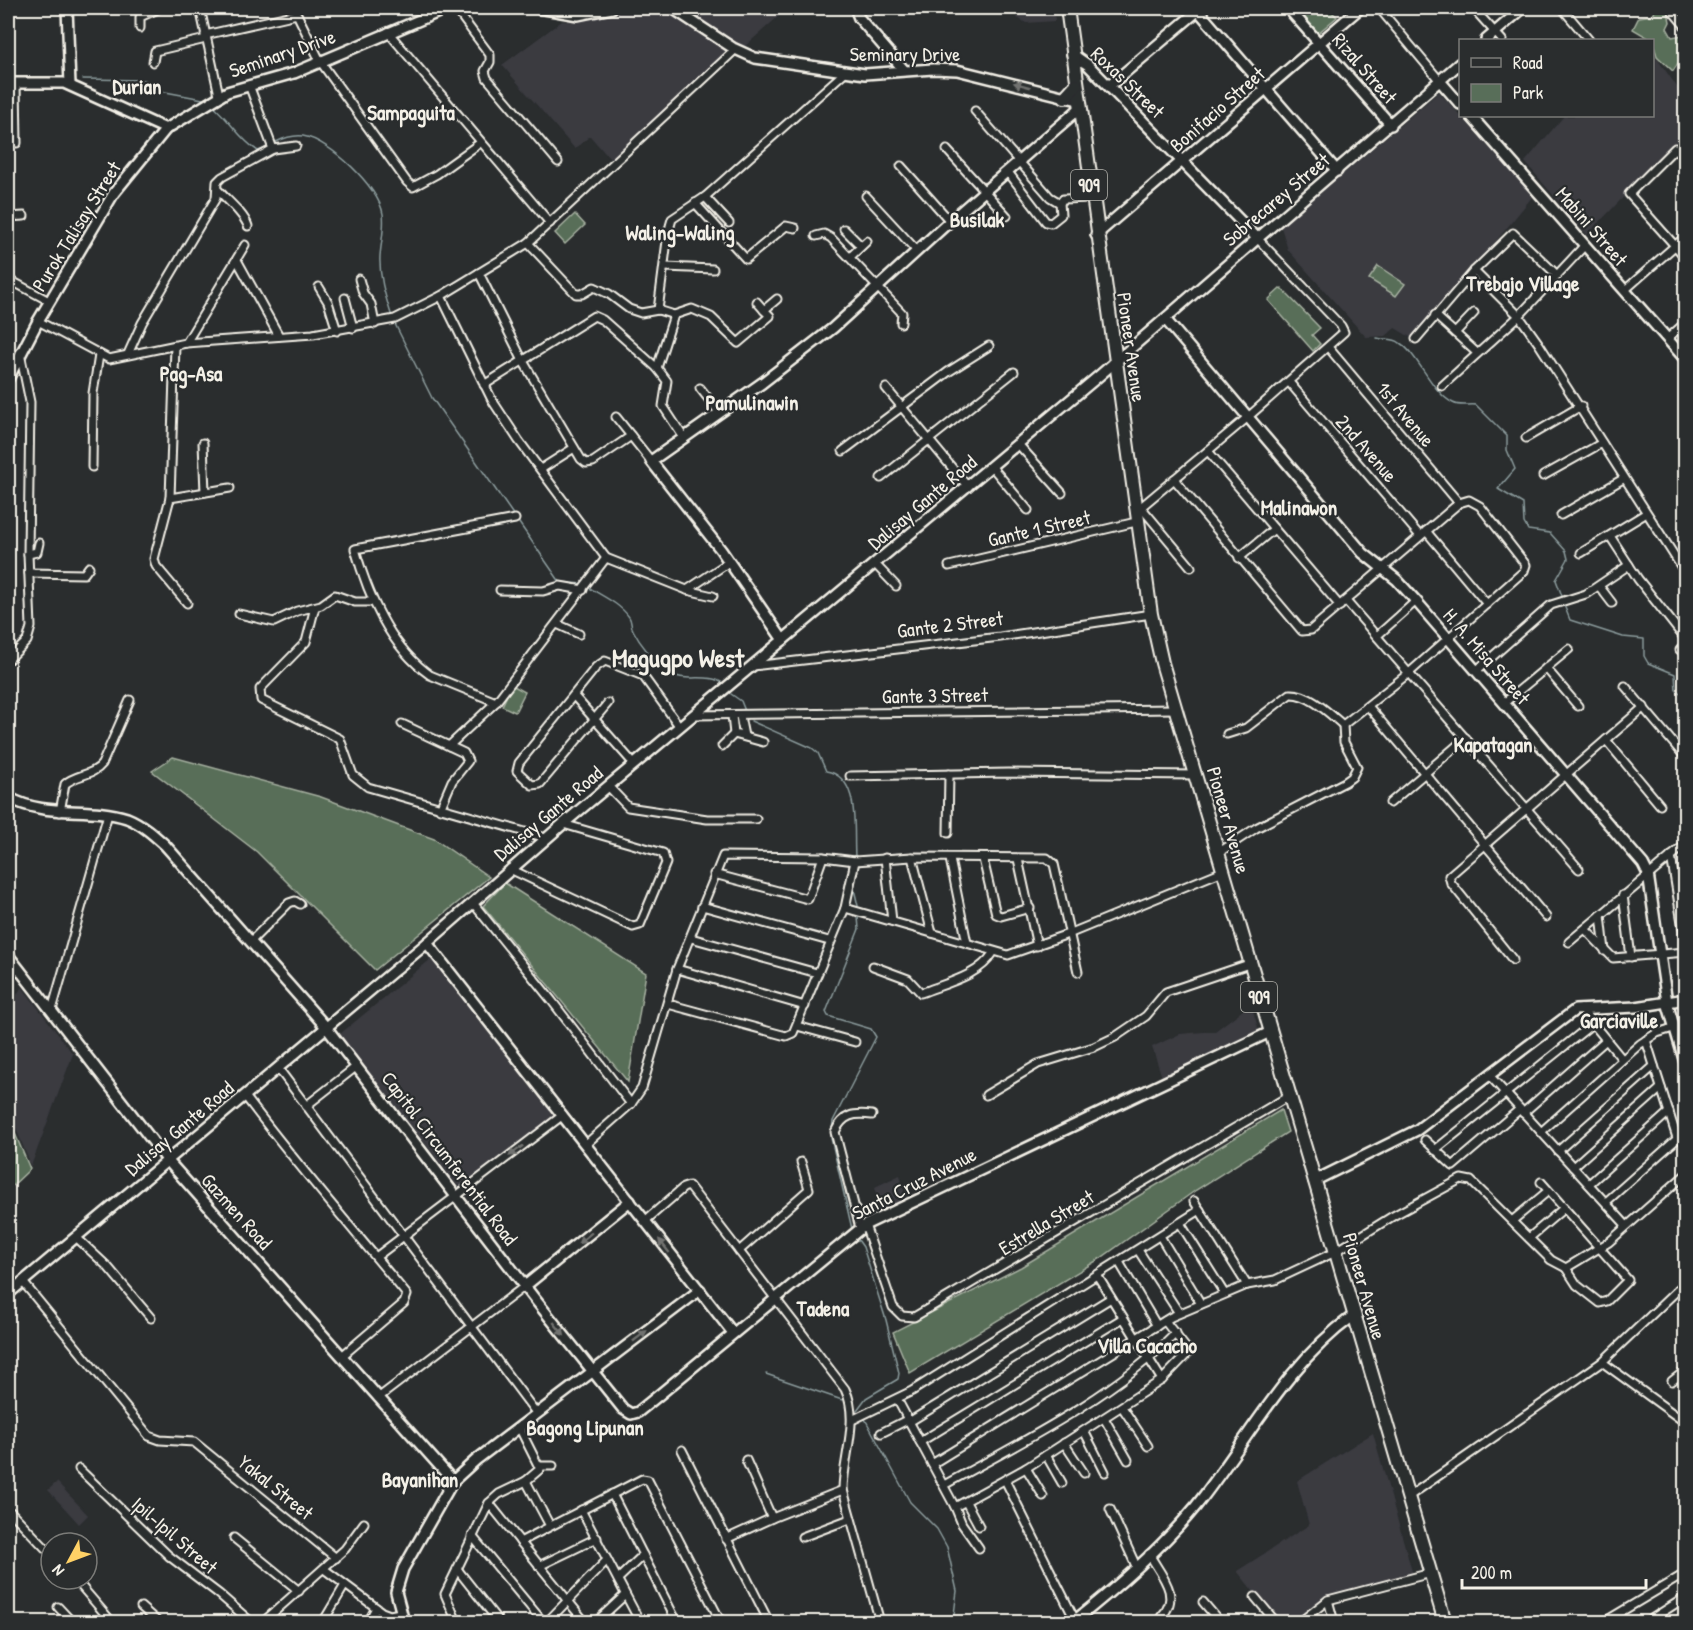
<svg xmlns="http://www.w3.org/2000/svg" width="1693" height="1630" viewBox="0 0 1693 1630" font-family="'Patrick Hand',sans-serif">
<rect width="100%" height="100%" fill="#2a2d2e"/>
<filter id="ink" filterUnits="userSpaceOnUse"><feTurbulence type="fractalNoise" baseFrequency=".0167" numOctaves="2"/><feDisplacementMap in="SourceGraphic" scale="12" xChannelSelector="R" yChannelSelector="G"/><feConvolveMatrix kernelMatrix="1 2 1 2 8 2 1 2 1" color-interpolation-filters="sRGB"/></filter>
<g filter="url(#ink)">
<g fill="#3a3a40">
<path d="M636,8L664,10L728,52L611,160L590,136L575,149L502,65L562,21L583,20Z"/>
<path d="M679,8H788L743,48Z"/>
<path d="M1015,8H1054L1055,21L1026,23L1011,14Z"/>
<path d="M1653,53L1685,98V133L1587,235L1525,162L1564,116H1652Z"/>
<path d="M1439,92L1533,196L1415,340L1395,328L1386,336L1366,337L1288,250L1281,227Z"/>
<path d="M431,959L555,1118L462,1191L340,1034Z"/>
<path d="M22,987L73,1054L31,1166L8,1108V1008Z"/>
<path d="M1251,1004L1259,1031L1162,1077L1152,1047L1180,1034L1215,1031Z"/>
<path d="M900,1175L906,1199L878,1213L875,1187Z"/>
<path d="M1373,1433L1413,1575L1326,1597L1311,1606L1295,1622H1278L1237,1571L1309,1525L1297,1481Z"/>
<path d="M57,1482L88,1515L79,1524L48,1490Z"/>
</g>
<g fill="#586e59" stroke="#a6b0a0" stroke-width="1.5">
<path d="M1295,8H1328L1337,17L1318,33Z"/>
<path d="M1657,8L1668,11L1670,22L1667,28L1672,37L1683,35L1685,37V59H1681L1673,71L1657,56L1652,40L1633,29L1639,17L1652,15Z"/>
<path d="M575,214L585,225L565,244L555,233Z"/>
<path d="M1378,266L1405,284L1396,296L1369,279Z"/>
<path d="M1281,288L1320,328L1312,335L1320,344L1313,351L1268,300Z"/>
<path d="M512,685L525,692L515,712L502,706Z"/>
<path d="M173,757L321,797L434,839L489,877L375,970L257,852L152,771Z"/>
<path d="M505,883L646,973L628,1082L483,906Z"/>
<path d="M1281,1110L1288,1132L1196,1190L1101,1258L910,1373L893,1332L1021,1267Z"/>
<path d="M8,1117L30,1169L8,1190Z"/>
</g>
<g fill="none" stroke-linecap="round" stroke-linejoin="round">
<g stroke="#8c9c9d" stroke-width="1.5">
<path d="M83,79L145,80L160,91L203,99"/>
<path d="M213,106C230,120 239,139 258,151L269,147"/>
<path d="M276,142C284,138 294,135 303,136C329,140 379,187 383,214C385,227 381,243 380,256C379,277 385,295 391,314"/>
<path d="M395,324L432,398L514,516"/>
<path d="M1377,338C1385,340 1394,338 1400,343C1418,354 1432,393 1453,403C1460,407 1469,404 1476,405L1507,436V450L1515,469L1498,489L1523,504L1524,523L1528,530L1550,533L1566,551L1568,559L1556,580L1562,596"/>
<path d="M1623,482L1643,514"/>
<path d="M517,520L560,582L584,584"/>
<path d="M588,587C602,596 619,603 629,617C632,621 630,625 633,630C641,646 653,659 667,671C684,685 707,671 724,684"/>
<path d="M1564,605L1570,620L1623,637L1644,639V656L1648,663L1675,674L1676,690L1686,697"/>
<path d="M731,694L741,701L745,711"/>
<path d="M751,721L812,748L818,753L826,771C861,777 853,828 855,856"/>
<path d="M857,870L854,889L858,906"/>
<path d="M852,1229L831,1138L833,1121L876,1037L871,1029L828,1016L826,1012L859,929L858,917"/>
<path d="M856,1237L863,1247L886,1320L899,1373L898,1379L866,1398L857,1410"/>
<path d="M766,1374L842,1400"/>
<path d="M864,1417L910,1502L937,1529L947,1547L957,1591L953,1622"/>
</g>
<defs>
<g id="street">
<path d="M200,8L219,95"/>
<path d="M455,8L490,55V62L485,71L487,78L558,162"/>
<path d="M1379,8L1440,81"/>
<path d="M1473,8L1502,40"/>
<path d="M1562,8L1589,40"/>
<path d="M1670,8L1686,27"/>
<path d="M140,28V17L160,8"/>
<path d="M388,32L550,223"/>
<path d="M205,35L297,14L320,61L407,182L413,187L437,174L480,143"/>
<path d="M153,62L155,51L206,39"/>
<path d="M16,83L17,143"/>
<path d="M975,111L1050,197L1060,203L1061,215L1051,223L1046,222L1008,172"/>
<path d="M273,149L296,146"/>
<path d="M947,150L1007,216"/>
<path d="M1686,160L1675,148L1629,194L1686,258"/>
<path d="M901,166L950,221"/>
<path d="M219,191C228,201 244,214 248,226"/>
<path d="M866,196L917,251"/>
<path d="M705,197L729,223"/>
<path d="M695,203L746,259L786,226L795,228"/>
<path d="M1060,203L1063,199L1091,198"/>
<path d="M8,217L24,216"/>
<path d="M844,229L861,246"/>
<path d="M816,236L824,234L831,238L902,313L901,323"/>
<path d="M528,243L576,294H582L594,287L609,294L629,309L641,313L658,310L674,315L692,309L711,317L738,343L770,316L764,310L777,299"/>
<path d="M850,257L867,241"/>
<path d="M237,260L279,336"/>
<path d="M665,267L713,269"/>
<path d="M1474,271L1519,316L1539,344L1686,574"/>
<path d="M479,273L523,361L581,459L586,463L593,462L631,436"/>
<path d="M8,279L49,301"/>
<path d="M359,279L363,293L371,304L375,324"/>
<path d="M319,287L328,302L337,331"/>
<path d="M1625,290L1686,236"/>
<path d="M441,296L492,400L519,441L606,558L687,590L713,596"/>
<path d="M345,298L353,328"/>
<path d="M757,302L764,310"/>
<path d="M658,310L668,233L672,219L705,197L845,72"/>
<path d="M674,315L657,368L667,381L663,406L684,438"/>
<path d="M1435,315L1477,353"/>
<path d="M38,321L109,359L186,343L313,334L395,319L441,296L528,243L735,50"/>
<path d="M1455,333L1474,313"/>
<path d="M1416,339L1474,271L1513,233L1556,274"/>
<path d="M1667,339L1686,322"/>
<path d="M186,343L245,245"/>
<path d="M175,346L170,498L154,559L156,566L187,603"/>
<path d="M1328,347L1459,503"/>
<path d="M128,354L142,323L216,198L217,182L222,177L273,149L249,85"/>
<path d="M1289,382L1420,536"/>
<path d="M484,385L594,316L603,320L657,368"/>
<path d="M1442,386L1519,316L1585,245"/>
<path d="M700,388L719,412"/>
<path d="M886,388L968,487"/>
<path d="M616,417L651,461"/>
<path d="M1526,438L1581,406"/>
<path d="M203,443L205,492"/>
<path d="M1018,444L1062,493"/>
<path d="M843,451L948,372L989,346"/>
<path d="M1208,451L1340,606"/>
<path d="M92,467L93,393L99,355"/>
<path d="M992,467L1028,510"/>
<path d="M541,469L574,448"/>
<path d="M1543,476L1602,443"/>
<path d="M881,478L1014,372"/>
<path d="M1174,479L1302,631L1311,630L1459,503L1469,500L1480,506L1526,565L1524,571L1409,673L1343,725L1344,742L1357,767L1352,777L1345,782L1256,828L1218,853"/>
<path d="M170,498L230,488"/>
<path d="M1134,507H1141L1248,417L1344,332L1341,326L1258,239"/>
<path d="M1141,507L1191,567"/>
<path d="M1561,515L1623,479"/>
<path d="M1426,531L1487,604"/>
<path d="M1610,536L1638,579L1686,640"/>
<path d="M1581,553L1645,514"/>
<path d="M28,554L37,552L39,543"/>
<path d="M1239,558L1274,529"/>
<path d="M875,564L896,586"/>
<path d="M949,566L1136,522"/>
<path d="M29,573L84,574L89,567"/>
<path d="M1599,586L1612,603"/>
<path d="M500,590L543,591L560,586L583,590"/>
<path d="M687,590L729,562"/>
<path d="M1346,601L1579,869"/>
<path d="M315,607L306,642L260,689L261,700L340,739L353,775L368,787L546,838"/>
<path d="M239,614L274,622L297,611L321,605L335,595L355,602H373"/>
<path d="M557,624L579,634"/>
<path d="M1378,635L1416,601"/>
<path d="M1680,650L1686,645"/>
<path d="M8,660L27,641L31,627L28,554L30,402L20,353"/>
<path d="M753,666L1000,637L1151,614"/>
<path d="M1546,668L1578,706"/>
<path d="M1476,671L1551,605L1586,594L1629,565"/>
<path d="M1625,686L1686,758"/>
<path d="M574,696L634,764"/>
<path d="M496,702L430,675C389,646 368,595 355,549L515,519"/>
<path d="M608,703L540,784L532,785L517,771L519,763L596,667L605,661L643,676L680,727"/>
<path d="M1504,703L1569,649"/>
<path d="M1368,706L1546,917"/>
<path d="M694,715L1176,709"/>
<path d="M732,716L734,734"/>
<path d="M740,716L744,736"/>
<path d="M402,724L449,746L496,702L606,558"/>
<path d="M1227,734L1246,728L1290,694C1309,693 1330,714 1343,725"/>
<path d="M1606,740L1660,805"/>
<path d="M722,746L734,734L763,742"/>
<path d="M850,776L1008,773L1196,775"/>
<path d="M608,786L628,807L707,819H756"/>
<path d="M1390,803L1466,738"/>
<path d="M440,809L452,781L468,761L464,753L449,746"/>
<path d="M60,812L65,784C76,774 93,776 102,764L130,700"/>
<path d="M948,833L949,774"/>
<path d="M1671,856L1686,947"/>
<path d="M912,857L932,933"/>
<path d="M885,858L892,921"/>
<path d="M950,859L967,943"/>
<path d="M983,859L996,914L1001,916L1030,908"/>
<path d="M1018,859L1037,946"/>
<path d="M510,869L633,927L640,925L666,863L663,853L563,824"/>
<path d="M714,874L808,899L823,857"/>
<path d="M1623,895L1631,957"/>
<path d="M473,903L552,1001L631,1104"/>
<path d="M702,906L829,941"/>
<path d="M845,908L1008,955L1071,933L1223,871"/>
<path d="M1601,915L1605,951"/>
<path d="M1585,929L1613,958L1686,952"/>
<path d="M691,938L817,973"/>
<path d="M251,941L289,903L295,901L300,904"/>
<path d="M1569,942L1686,844"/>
<path d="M1513,960L1451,883L1449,876L1644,707"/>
<path d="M873,966L908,979L921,993C946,983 979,976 993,953"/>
<path d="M677,969L805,1006"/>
<path d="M668,1004L786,1036L793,1033L845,908L855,861"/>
<path d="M1581,1009L1622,1059"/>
<path d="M52,1010L108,814"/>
<path d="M797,1026L855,1042"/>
<path d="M1646,1040L1677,1138"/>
<path d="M278,1068L537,1414"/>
<path d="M1489,1075L1626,1225"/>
<path d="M986,1095L1038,1064L1094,1047L1115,1037L1146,1016L1166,992L1249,964"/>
<path d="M245,1096C296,1164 353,1229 407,1295L404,1303L342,1356"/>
<path d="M306,1106L357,1066"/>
<path d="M1523,1113L1606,1040"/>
<path d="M1541,1132L1640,1044L1657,1033L1673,1028"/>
<path d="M1425,1140L1453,1166L1520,1109"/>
<path d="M586,1144L631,1104L642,1088L677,969L723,856L823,857L855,861L912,857L1047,858L1054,864L1078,972"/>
<path d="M1435,1150L1592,1024"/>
<path d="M1558,1151L1654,1066"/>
<path d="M1573,1167L1661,1088"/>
<path d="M1541,1182L1628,1280L1607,1301L1600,1303L1577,1285L1566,1268"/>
<path d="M1589,1184L1669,1112"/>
<path d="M1194,1201L1247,1285"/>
<path d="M1606,1202L1686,1131"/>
<path d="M645,1221L683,1188L689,1186L845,1389C860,1420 843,1457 843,1490L880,1622"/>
<path d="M1512,1221L1548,1191"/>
<path d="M1180,1223L1224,1293"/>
<path d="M865,1225L893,1307L902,1316L914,1317L1289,1096"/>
<path d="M860,1228L835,1132C843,1114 854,1113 872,1115"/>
<path d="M1160,1236L1201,1304"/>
<path d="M77,1238L108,1267L151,1318"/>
<path d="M1529,1238L1564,1208"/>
<path d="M1138,1250L1179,1313"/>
<path d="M739,1251L809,1189L801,1162"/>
<path d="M376,1257L563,1115"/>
<path d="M1119,1262L1157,1326"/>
<path d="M1097,1275L1162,1380"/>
<path d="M23,1282L149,1436L160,1440L194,1442L336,1558"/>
<path d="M1602,1362L1686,1423"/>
<path d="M1672,1381L1686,1370"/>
<path d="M378,1398L525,1286"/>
<path d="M897,1399L955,1507L1026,1468L1162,1380L1189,1352L1165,1321"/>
<path d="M1122,1407L1148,1446"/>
<path d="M1104,1418L1128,1460"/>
<path d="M852,1420L912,1391L1200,1210"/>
<path d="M909,1422L1111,1298"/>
<path d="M519,1427L540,1469L526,1481"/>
<path d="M1084,1431L1105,1472"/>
<path d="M881,1433L907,1420"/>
<path d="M920,1442L1123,1318"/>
<path d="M1064,1443L1084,1473"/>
<path d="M682,1450L769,1622"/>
<path d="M1046,1455L1062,1483"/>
<path d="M746,1460L772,1518L843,1490"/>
<path d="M932,1464L1171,1317L1247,1285L1275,1280L1335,1252L1393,1216L1461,1179L1471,1181L1551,1260L1566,1268L1609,1242L1686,1174"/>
<path d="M539,1466H553"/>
<path d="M1026,1468L1043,1496"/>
<path d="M79,1469L169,1556L219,1594L251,1622"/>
<path d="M1005,1480L1075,1620"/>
<path d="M944,1485C1022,1442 1113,1397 1176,1333"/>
<path d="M612,1494L677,1622"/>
<path d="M1408,1497L1602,1362L1686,1282"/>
<path d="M966,1502L979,1526"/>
<path d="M489,1503L585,1622"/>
<path d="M955,1507L962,1524L979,1548"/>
<path d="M1110,1509L1136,1566"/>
<path d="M581,1510L640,1622"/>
<path d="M8,1512H11L51,1554"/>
<path d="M472,1536L543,1622"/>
<path d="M802,1537L850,1519"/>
<path d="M234,1538L299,1591"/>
<path d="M726,1539L772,1518"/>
<path d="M520,1542L642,1479L648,1480L721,1622"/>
<path d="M1149,1554C1161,1575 1182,1596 1161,1617"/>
<path d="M539,1566L597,1538"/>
<path d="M324,1569L382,1612L390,1615L400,1613"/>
<path d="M457,1569L499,1622"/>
<path d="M75,1579L112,1622"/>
<path d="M618,1579L643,1555"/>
<path d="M1255,1597L1276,1622"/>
<path d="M1328,1600L1334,1622"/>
<path d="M1203,1602L1220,1622"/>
<path d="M58,1607L72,1622"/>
<path d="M141,1607L158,1622"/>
<path d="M263,1622L345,1549L364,1523"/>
<path d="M323,1622L345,1585"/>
<path d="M368,1622L376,1608"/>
<path d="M457,1622L445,1594L489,1503L499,1494L526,1481L550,1526"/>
<path d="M547,1622L607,1560"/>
<path d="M596,1622L625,1595"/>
<path d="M1300,1622L1328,1600L1431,1573"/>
<path d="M1604,1622L1686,1573"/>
<path d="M1647,1622L1686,1597"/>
</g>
<g id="secondary">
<path d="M67,8L70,85"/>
<path d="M539,8L578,15L612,8"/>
<path d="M672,8L733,48L755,58L865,74L933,69L957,70L1078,100"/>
<path d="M855,8L859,18L904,70"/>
<path d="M1196,8L1337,171"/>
<path d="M1288,8L1391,125"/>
<path d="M1486,40L1523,8"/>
<path d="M1072,54L1088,65L1258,239"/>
<path d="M1440,81L1460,104"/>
<path d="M8,83H64L166,129"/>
<path d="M1109,86L1201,8"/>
<path d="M1471,116L1686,360"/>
<path d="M1096,235L1360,8"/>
<path d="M1165,319L1363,553L1397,580L1416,601L1643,864L1648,874L1667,1002L1686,1066"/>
<path d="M8,379L38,321L114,193L166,129L227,92L294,73L448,8"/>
<path d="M783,640L721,550L651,461L762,383L833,328L950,221L1079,109"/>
<path d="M8,797C46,819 87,805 127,818C142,824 154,835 165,845L326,1027L534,1298L623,1409L631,1414L638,1412L659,1395L865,1225L1270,1032"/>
<path d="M427,943L733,1333"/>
<path d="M8,955L168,1161L453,1481"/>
<path d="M1314,1181L1417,1130L1575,1010L1636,1007L1686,999"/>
<path d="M525,1286L630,1201"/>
<path d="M8,1294L427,943L563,824L1100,375L1460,63"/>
<path d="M404,1622L396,1592L403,1569L453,1481L476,1460L700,1290"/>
<path d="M1073,1622C1116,1588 1161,1549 1196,1506C1247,1442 1285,1365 1353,1316"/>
</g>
<g id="highway">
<path d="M1067,8L1151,614L1162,663L1445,1622"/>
<path d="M1065,97L1076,85"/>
</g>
</defs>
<use href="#street" stroke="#f4f1e8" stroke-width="11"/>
<use href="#secondary" stroke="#f4f1e8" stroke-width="14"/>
<use href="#highway" stroke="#f4f1e8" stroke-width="16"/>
<use href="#street" stroke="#2a2d2e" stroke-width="7"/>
<use href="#secondary" stroke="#2a2d2e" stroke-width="9"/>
<use href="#highway" stroke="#2a2d2e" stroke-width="12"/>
</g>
<defs><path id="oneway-solid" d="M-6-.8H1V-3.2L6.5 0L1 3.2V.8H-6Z" transform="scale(1.5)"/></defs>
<g fill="#71726f">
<use href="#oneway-solid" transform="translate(1022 85) rotate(-165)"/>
<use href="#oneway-solid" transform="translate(516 1151) rotate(143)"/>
<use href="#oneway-solid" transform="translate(585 1238) rotate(141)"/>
<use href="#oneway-solid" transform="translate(664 1246) rotate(-128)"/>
<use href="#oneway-solid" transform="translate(559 1329) rotate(51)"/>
<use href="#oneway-solid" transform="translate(640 1336) rotate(-38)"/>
</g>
</g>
<g text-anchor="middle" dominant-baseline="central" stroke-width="4.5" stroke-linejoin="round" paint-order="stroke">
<g fill="#2a2d2e" stroke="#b7b6b0" stroke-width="1.5">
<rect x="1071" y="170" width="36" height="30" rx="4.5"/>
<rect x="1241" y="982" width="36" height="30" rx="4.5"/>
</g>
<g font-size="18" font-weight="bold" fill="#f4f1e8">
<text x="1089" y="185">909</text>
<text x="1259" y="997">909</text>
</g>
<g font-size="20" fill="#f4f1e8" stroke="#2a2d2e">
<text transform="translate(282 53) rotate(-19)">Seminary Drive</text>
<text x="905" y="53">Seminary Drive</text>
<text transform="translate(1365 68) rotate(49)">Rizal Street</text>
<text transform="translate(1128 82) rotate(44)">Roxas Street</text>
<text transform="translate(1217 109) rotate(-41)">Bonifacio Street</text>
<text transform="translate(1276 199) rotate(-40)">Sobrecarey Street</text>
<text transform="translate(76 226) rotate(-58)">Purok Talisay Street</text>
<text transform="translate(1592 226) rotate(49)">Mabini Street</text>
<text transform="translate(1132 347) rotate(82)">Pioneer Avenue</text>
<text transform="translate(1406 414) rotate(50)">1st Avenue</text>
<text transform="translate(1367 448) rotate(49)">2nd Avenue</text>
<text transform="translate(922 502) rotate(-40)">Dalisay Gante Road</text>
<text transform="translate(1039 528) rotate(-13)">Gante 1 Street</text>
<text transform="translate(950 624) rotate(-7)">Gante 2 Street</text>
<text transform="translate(1487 656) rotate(49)">H. A. Misa Street</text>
<text transform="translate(935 695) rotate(-1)">Gante 3 Street</text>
<text transform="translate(548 813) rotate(-40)">Dalisay Gante Road</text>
<text transform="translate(1229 820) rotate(74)">Pioneer Avenue</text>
<text transform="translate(179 1128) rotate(-40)">Dalisay Gante Road</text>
<text transform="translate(450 1158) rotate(53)">Capitol Circumferential Road</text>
<text transform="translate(914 1183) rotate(-27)">Santa Cruz Avenue</text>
<text transform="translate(237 1211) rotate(48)">Gazmen Road</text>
<text transform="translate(1046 1222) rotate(-31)">Estrella Street</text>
<text transform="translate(1365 1286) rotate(74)">Pioneer Avenue</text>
<text transform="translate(276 1487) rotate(39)">Yakal Street</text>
<text transform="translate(175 1535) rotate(41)">Ipil-Ipil Street</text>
</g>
<g font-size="21" font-weight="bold" fill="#f4f1e8" stroke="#2a2d2e">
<text x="137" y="86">Durian</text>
<text x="411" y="112">Sampaguita</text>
<text x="977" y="219">Busilak</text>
<text x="680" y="232">Waling-Waling</text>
<text x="1523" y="283">Trebajo Village</text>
<text x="191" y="373">Pag-Asa</text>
<text x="752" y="402">Pamulinawin</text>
<text x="1299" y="507">Malinawon</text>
<text x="1493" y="744">Kapatagan</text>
<text x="1619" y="1020">Garciaville</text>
<text x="823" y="1308">Tadena</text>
<text x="1147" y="1345">Villa Cacacho</text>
<text x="585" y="1427">Bagong Lipunan</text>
<text x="420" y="1479">Bayanihan</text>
</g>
<g font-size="26" font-weight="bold" fill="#f4f1e8" stroke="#2a2d2e">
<text x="678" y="657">Magugpo West</text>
</g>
</g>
<rect width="1693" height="1630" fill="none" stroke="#2a2d2e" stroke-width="30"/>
<rect x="15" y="15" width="1663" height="1600" fill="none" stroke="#f4f1e8" stroke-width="2" filter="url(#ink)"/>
<rect x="1459" y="39" width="195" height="78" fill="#2a2d2e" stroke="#7b7b78" stroke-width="1.5"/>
<rect x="1471" y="58" width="30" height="9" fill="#2a2d2e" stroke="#7b7b78" stroke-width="1.5"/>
<text x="1513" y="69" font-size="18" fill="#f4f1e8">Road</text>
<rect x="1471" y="84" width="30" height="18" fill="#586e59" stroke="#7b7b78" stroke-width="1.5"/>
<text x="1513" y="99" font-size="18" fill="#f4f1e8">Park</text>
<g transform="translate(69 1561) rotate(229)"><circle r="28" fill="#2a2d2e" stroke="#7b7b78" stroke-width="1.5"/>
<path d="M0-4.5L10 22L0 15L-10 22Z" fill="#ffd166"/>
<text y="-9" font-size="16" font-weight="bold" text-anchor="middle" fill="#f4f1e8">N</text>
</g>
<path d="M1462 1579v9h184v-9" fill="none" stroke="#f4f1e8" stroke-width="3"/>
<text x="1471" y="1579" font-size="18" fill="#f4f1e8" stroke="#2a2d2e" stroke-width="4.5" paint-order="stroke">200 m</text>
</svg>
